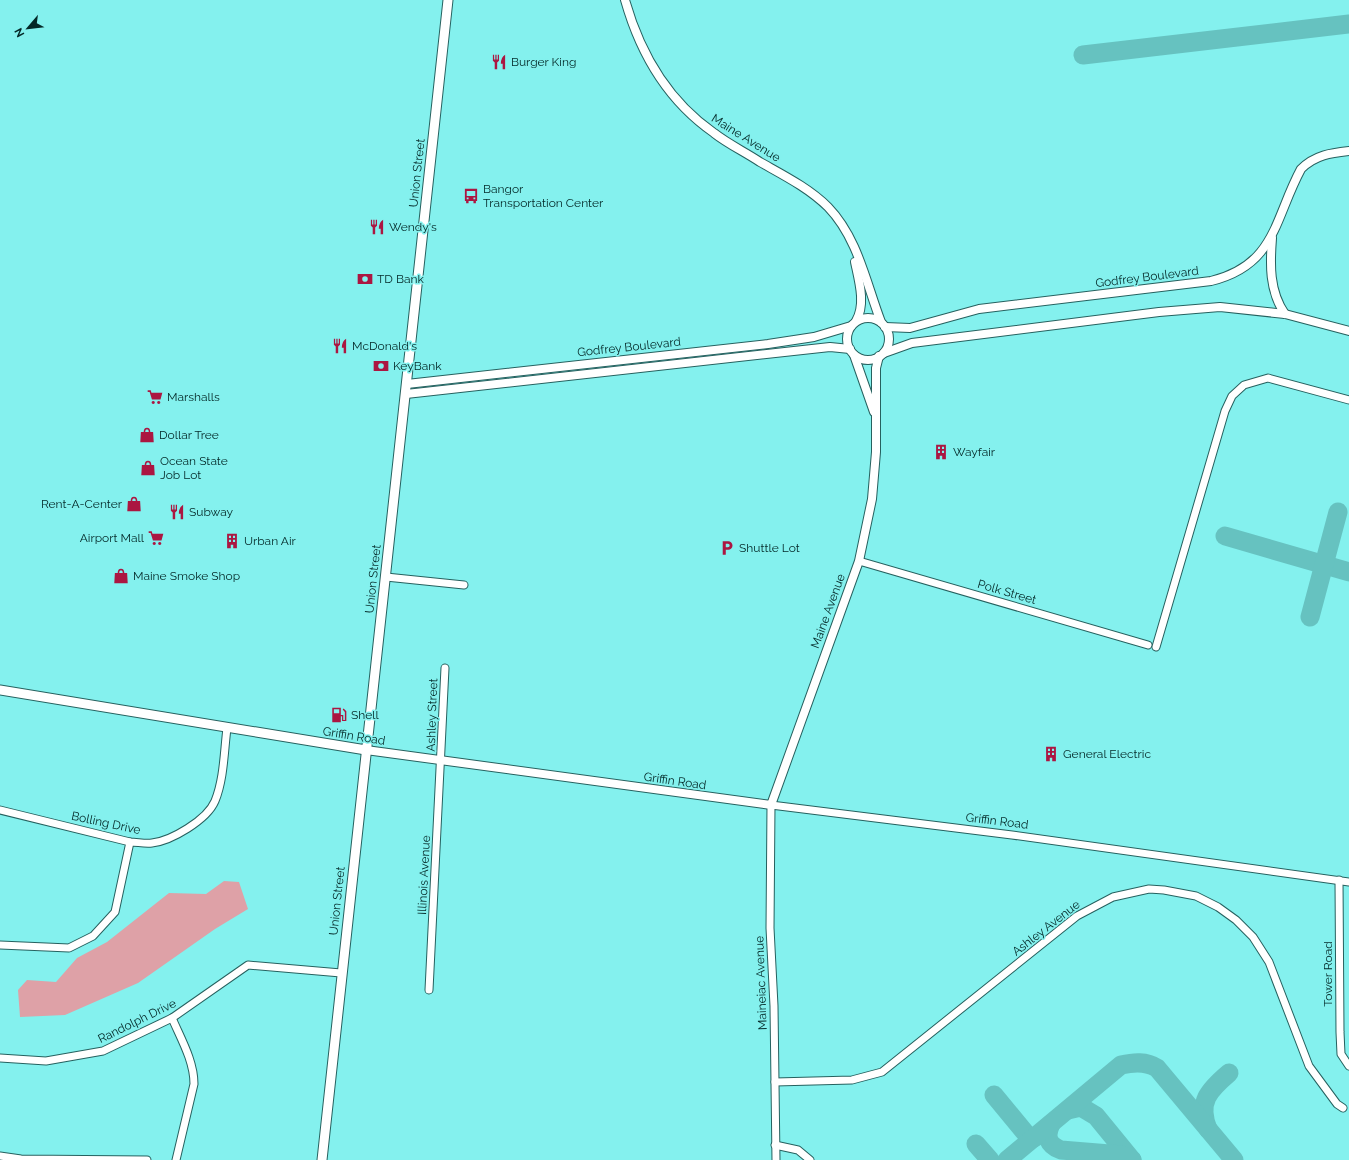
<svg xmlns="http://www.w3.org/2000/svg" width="1349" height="1160" viewBox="0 0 1349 1160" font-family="Raleway,sans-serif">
<rect width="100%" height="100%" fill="#84f1ee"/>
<path fill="#dea1a7" d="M224,881L239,882L248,909L215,929L138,983L65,1015L20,1017L18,990L27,980L56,982L77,958L107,942L169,893L206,894Z"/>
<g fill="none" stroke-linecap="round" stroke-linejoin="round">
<g stroke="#66c2c0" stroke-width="19">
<path d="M1083,55L1349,24"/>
<path d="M1225,536L1349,572"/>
<path d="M1310,617L1338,512"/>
<path d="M994,1095L1027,1135L1034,1138"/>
<path d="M1068,1110L1081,1107L1096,1116L1132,1160"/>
<path d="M1051,1124C1045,1137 1048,1145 1061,1150L1122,1155L1132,1160"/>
<path d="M1208,1129C1197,1102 1209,1090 1229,1073"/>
<path d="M976,1144L990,1160"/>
<path d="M1007,1160L1121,1065C1134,1062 1146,1061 1157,1068L1234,1160"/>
</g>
<defs>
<g id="minor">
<path d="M859,561L1148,645"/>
<path d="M386,577L464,585"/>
<path d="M1156,647L1225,411L1232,396L1244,385L1268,378L1349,400"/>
<path d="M0,810L130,842C137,842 145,844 152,843C171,841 207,820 215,801C224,779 224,752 227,728"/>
<path d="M1339,880L1340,1032L1341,1054L1349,1066"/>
<path d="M0,945L69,948L93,936L115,912L130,842"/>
<path d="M429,990L445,668"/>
<path d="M172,1018C181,1039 194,1061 194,1084L176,1160"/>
<path d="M0,1058L46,1061L103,1051L172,1018L248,965L341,973"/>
<path d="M775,1082L852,1080L882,1072L1077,916L1113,897L1149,889L1164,890L1196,896L1218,907L1236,920L1253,937L1269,962L1309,1066L1337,1104L1343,1108"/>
<path d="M775,1145L798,1150L810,1160"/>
<path d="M0,1156L21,1159L147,1160"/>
<path d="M776,1160L774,1006L770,928L771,805L1012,835L1349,882"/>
</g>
<g id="tertiary">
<path d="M625,0C640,53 668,101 714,133C728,144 745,152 760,162C783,175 809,188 828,207C858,238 866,283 881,322"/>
<path d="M1272,238C1270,264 1269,291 1285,314"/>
<path d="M855,262C859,281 866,304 856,321"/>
<circle cx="868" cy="339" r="21"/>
<path d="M885,327L910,328L979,309L1211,281C1276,265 1274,219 1301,169C1315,155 1331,153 1349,151"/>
<path d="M884,353L912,343L1159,312L1220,307L1285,314L1349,331"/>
<path d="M854,355L874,412"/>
<path d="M407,384L768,344L814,337L851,326"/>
<path d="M406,394L830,347L850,349"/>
<path d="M366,750L771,805L859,561L872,499L876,452V368L879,356"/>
</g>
<g id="secondary">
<path d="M0,690L366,750"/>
<path d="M322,1160L448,0"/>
</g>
</defs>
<use href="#minor" stroke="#26615f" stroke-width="9"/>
<use href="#tertiary" stroke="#26615f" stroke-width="10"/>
<use href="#secondary" stroke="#26615f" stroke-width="11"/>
<use href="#minor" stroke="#fff" stroke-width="7"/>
<use href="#tertiary" stroke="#fff" stroke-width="8"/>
<use href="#secondary" stroke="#fff" stroke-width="9"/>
</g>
<defs>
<symbol id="restaurant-bare" viewBox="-9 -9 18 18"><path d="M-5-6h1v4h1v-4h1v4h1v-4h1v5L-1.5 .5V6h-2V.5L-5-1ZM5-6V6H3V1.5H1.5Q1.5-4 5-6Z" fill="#ab1641" stroke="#84f1ee" stroke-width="2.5" paint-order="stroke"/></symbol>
<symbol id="bus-bare" viewBox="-9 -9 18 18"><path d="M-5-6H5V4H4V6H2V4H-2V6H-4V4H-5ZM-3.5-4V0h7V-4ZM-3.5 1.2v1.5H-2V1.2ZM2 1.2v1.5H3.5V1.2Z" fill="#ab1641" stroke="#84f1ee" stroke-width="2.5" paint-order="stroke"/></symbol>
<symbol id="bank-bare" viewBox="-9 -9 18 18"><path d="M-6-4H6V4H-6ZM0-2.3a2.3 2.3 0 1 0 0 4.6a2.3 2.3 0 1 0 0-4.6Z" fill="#ab1641" stroke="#84f1ee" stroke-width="2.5" paint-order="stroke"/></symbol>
<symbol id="supermarket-bare" viewBox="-9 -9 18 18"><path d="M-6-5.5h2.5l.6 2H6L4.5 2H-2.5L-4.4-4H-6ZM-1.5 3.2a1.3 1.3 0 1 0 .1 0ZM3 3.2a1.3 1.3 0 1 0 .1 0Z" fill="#ab1641" stroke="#84f1ee" stroke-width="2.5" paint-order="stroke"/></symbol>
<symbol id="shop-bare" viewBox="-9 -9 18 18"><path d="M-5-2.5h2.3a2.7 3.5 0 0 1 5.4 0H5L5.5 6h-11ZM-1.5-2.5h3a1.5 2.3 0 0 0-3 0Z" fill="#ab1641" stroke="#84f1ee" stroke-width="2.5" paint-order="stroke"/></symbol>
<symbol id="building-bare" viewBox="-9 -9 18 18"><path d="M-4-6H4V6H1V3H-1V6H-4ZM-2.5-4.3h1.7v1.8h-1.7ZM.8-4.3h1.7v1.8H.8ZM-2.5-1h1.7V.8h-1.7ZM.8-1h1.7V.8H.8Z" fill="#ab1641" stroke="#84f1ee" stroke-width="2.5" paint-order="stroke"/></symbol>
<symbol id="parking-bare" viewBox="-9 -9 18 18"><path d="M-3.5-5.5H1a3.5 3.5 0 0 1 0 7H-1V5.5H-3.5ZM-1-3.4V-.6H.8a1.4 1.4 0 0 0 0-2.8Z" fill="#ab1641" stroke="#84f1ee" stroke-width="2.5" paint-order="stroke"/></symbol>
<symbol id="fuel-bare" viewBox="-9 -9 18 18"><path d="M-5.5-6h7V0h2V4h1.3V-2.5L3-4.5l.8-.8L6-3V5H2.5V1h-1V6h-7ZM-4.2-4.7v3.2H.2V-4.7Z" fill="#ab1641" stroke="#84f1ee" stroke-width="2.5" paint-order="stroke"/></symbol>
</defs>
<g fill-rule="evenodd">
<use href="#restaurant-bare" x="488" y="51" width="22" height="22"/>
<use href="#bus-bare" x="460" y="185" width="22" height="22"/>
<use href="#restaurant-bare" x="366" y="216" width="22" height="22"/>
<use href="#bank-bare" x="354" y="268" width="22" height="22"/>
<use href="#restaurant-bare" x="329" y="335" width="22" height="22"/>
<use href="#bank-bare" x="370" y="355" width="22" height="22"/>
<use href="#supermarket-bare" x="144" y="386" width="22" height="22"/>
<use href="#shop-bare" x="136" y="424" width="22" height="22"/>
<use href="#building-bare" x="930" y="441" width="22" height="22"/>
<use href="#shop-bare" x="137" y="457" width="22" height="22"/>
<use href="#shop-bare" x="123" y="493" width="22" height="22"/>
<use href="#restaurant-bare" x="166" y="501" width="22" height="22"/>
<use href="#supermarket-bare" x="145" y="527" width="22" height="22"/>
<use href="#building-bare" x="221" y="530" width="22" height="22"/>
<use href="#parking-bare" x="716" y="537" width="22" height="22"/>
<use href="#shop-bare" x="110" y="565" width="22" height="22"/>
<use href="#fuel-bare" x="328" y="704" width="22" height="22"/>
<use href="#building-bare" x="1040" y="743" width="22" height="22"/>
</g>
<g text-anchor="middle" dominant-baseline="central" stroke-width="3" stroke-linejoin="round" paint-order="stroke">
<g font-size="12" fill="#032827" stroke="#84f1ee" text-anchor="start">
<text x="511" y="62">Burger King</text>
<text x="483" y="189">Bangor<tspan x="483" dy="14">Transportation Center</tspan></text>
<text x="389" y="227">Wendy's</text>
<text x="377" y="279">TD Bank</text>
<text x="352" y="346">McDonald's</text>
<text x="393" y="366">KeyBank</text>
<text x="167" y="397">Marshalls</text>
<text x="159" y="435">Dollar Tree</text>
<text x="953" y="452">Wayfair</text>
<text x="160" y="461">Ocean State<tspan x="160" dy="14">Job Lot</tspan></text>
<text x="122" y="504" text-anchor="end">Rent-A-Center</text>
<text x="189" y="512">Subway</text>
<text x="144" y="538" text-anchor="end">Airport Mall</text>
<text x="244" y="541">Urban Air</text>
<text x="739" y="548">Shuttle Lot</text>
<text x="133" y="576">Maine Smoke Shop</text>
<text x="351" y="715">Shell</text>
<text x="1063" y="754">General Electric</text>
</g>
<g font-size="12" fill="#032827" stroke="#84f1ee">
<text transform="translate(746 138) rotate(32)">Maine Avenue</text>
<text transform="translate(417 173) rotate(-84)">Union Street</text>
<text transform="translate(1147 277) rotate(-7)">Godfrey Boulevard</text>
<text transform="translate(629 347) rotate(-6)">Godfrey Boulevard</text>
<text transform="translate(373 579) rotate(-84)">Union Street</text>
<text transform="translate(1007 592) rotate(16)">Polk Street</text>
<text transform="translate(828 611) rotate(-70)">Maine Avenue</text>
<text transform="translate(432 715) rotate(-88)">Ashley Street</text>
<text transform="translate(354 736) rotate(9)">Griffin Road</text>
<text transform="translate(675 781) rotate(8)">Griffin Road</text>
<text transform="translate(997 821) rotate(7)">Griffin Road</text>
<text transform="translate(106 823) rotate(12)">Bolling Drive</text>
<text transform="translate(424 875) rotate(-87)">Illinois Avenue</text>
<text transform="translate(337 901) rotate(-84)">Union Street</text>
<text transform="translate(1046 928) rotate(-38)">Ashley Avenue</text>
<text transform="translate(1328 974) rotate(-90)">Tower Road</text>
<text transform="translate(761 983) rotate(-92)">Maineiac Avenue</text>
<text transform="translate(137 1021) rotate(-26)">Randolph Drive</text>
</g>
</g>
<g transform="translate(28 28) rotate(242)" stroke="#84f1ee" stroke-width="3" paint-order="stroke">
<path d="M0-3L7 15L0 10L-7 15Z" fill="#032827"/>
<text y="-6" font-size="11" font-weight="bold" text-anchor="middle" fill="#032827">N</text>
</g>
</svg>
